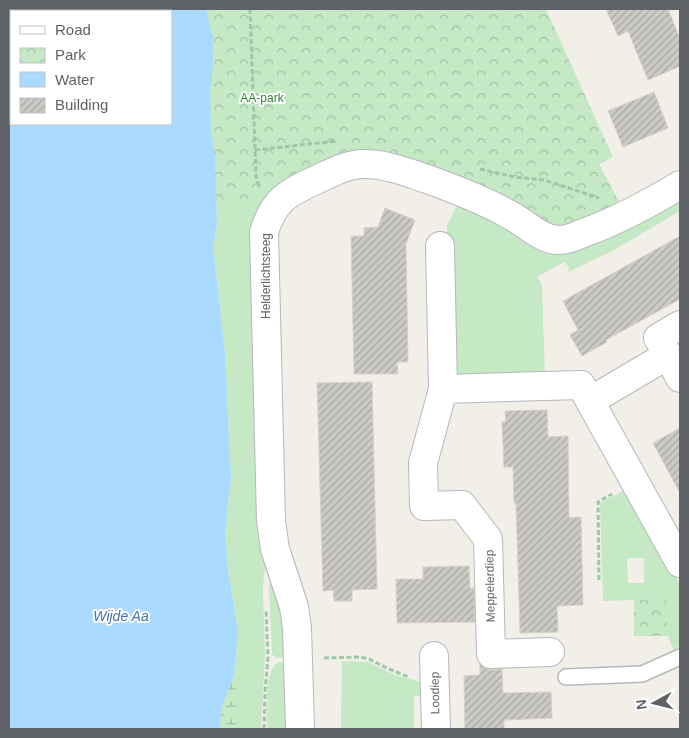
<svg xmlns="http://www.w3.org/2000/svg" width="689" height="738" viewBox="0 0 689 738" font-family="Helvetica,sans-serif">
<defs>
<pattern id="wetland-marsh" width="20" height="14" patternUnits="userSpaceOnUse" patternTransform="scale(1.25)"><rect width="20" height="14" fill="#c5e8c5"/><path d="M1 5h8M5 5V1M11 12h8M15 12V8" fill="none" stroke="#a3c0a4"/></pattern>
<pattern id="park-crowns" width="20" height="18" patternUnits="userSpaceOnUse" patternTransform="scale(1.25)"><rect width="20" height="18" fill="#c5e8c5"/><path d="M2 6a3 3 0 1 1 6 0M12 15a3 3 0 1 1 6 0" fill="none" stroke="#a3c0a4"/></pattern>
<pattern id="building-hatch" width="6" height="6" patternUnits="userSpaceOnUse" patternTransform="scale(1.25)"><rect width="6" height="6" fill="#cccac5"/><path d="M-1 1l2-2M0 6l6-6M5 7l2-2" fill="none" stroke="#a9a8a4"/></pattern>
</defs>
<rect width="100%" height="100%" fill="#f1efe8"/>
<g fill="#c5e8c5" fill-rule="evenodd">
<path d="M215,155L262,199L266,557L263,587L265,656L261,729H219L222,707L228,693L238,630L229,577L225,534L231,478L225,353L213,247L217,226Z"/>
<path d="M680,194V211L614,250L568,272L569,267L564,262L537,277L542,285L545,378L457,375L453,372L450,362L447,226L458,203L523,231Z"/>
<path d="M627,489L680,585V646L674,650L668,637L667,599L603,601L600,503ZM627,558H644V583H628Z"/>
<path d="M272,574L275,575L290,657L276,658L272,654L269,588Z"/>
<path d="M290,661L291,729H267C267,715 264,671 277,663Z"/>
<path d="M342,661L368,662L395,675L422,682L429,696H414V729H341Z"/>
</g>
<path fill="url(#wetland-marsh)" d="M234,675L237,676L239,729H219L222,707Z"/>
<g fill="url(#park-crowns)">
<path d="M159,9H546L613,157L599,164L623,209L562,232L386,157L269,205H183L171,11Z"/>
<path d="M667,599L668,636H634V600Z"/>
</g>
<path fill="#aadaff" fill-rule="evenodd" d="M9,9H206L213,38V64L210,91L211,132L215,155L217,226L213,247L225,353L231,478L225,534L229,577L238,630L234,675L222,707L219,729H9ZM11,11H171V124H11Z"/>
<g fill="url(#building-hatch)" stroke="#d6d1c6">
<path d="M606,9H668L680,39V66L648,80L628,31L618,36Z"/>
<path d="M654,92L668,128L623,147L608,111Z"/>
<path d="M385,208L415,220L406,244L408,362H397L398,374H354L351,236H364V228L378,227Z"/>
<path d="M680,236V299L606,340L607,342L582,356L570,335L578,330L563,301Z"/>
<path d="M372,382L377,589L352,590V601H334L333,590L323,591L317,383Z"/>
<path d="M547,410L548,437L568,436L569,518L581,517L583,605L557,606L558,632L520,633L516,503H514L513,467H504L502,422L506,421L505,411Z"/>
<path d="M680,428V493L653,443Z"/>
<path d="M469,566L470,589L474,588L475,622L397,623L396,579H423V567Z"/>
<path d="M480,664L484,668L491,670L502,669L503,693L551,692L552,718L504,720V729H465L464,676L480,675Z"/>
</g>
<g fill="none" stroke-linecap="round" stroke-linejoin="round">
<defs>
<path id="lane" d="M566,677L642,674L680,657"/>
<g id="street">
<path d="M440,246L443,389"/>
<path d="M668,355L680,378"/>
<path d="M590,401L668,355L658,338L680,325"/>
<path d="M550,652L491,654L488,539L462,505L424,506L423,463L443,389L581,385L680,563"/>
<path d="M434,656L436,729"/>
<path d="M300,729L297,628L294,607L275,549L271,521L264,232C274,199 288,193 318,179C333,172 348,164 364,164C386,164 406,172 427,179C455,189 484,200 510,215C526,223 542,241 560,240C569,240 578,235 586,232C619,220 650,203 680,185"/>
</g>
</defs>
<use href="#lane" stroke="#b5b8bc" stroke-width="18"/>
<use href="#street" stroke="#b5b8bc" stroke-width="30"/>
<g stroke="#9cc7a9" stroke-width="3" stroke-dasharray="5 2.5" stroke-linecap="butt">
<path d="M250,9L256,176L259,187"/>
<path d="M255,150L337,141"/>
<path d="M480,169L515,177L544,180L599,198"/>
<path d="M599,580L598,502L612,494"/>
<path d="M324,658L360,657L369,659L389,669L409,677"/>
<path d="M264,729L265,693L268,657L266,611"/>
</g>
<use href="#lane" stroke="#fff" stroke-width="15"/>
<use href="#street" stroke="#fff" stroke-width="28"/>
</g>
<g text-anchor="middle" dominant-baseline="central" stroke-width="4" stroke-linejoin="round" paint-order="stroke">
<g font-size="12" fill="#348238" stroke="#fff">
<text x="262" y="98">AA-park</text>
</g>
<g font-size="12" fill="#5f6368" stroke="#fff">
<text transform="translate(266 276) rotate(-90)">Helderlichtsteeg</text>
<text transform="translate(490 586) rotate(-91)">Meppelerdiep</text>
<text transform="translate(435 693) rotate(-91)">Loodiep</text>
</g>
<g font-size="14" font-style="italic" fill="#4174aa" stroke="#fff">
<text x="121" y="616">Wijde Aa</text>
</g>
</g>
<rect width="689" height="738" fill="none" stroke="#5f6368" stroke-width="20"/>
<rect x="10" y="10" width="162" height="115" fill="#ffffff" stroke="#bfc1c3"/>
<rect x="20" y="26" width="25" height="8" fill="#ffffff" stroke="#bfc1c3"/>
<text x="55" y="35" font-size="15" fill="#5f6368">Road</text>
<rect x="20" y="48" width="25" height="15" fill="url(#park-crowns)" stroke="#bfc1c3"/>
<text x="55" y="60" font-size="15" fill="#5f6368">Park</text>
<rect x="20" y="72" width="25" height="15" fill="#aadaff" stroke="#bfc1c3"/>
<text x="55" y="85" font-size="15" fill="#5f6368">Water</text>
<rect x="20" y="98" width="25" height="15" fill="url(#building-hatch)" stroke="#bfc1c3"/>
<text x="55" y="110" font-size="15" fill="#5f6368">Building</text>
<g transform="translate(654 703) rotate(263)" stroke="#ffffff" stroke-width="4" paint-order="stroke">
<path d="M0-4L9 19L0 12L-9 19Z" fill="#5f6368"/>
<text y="-8" font-size="14" font-weight="bold" text-anchor="middle" fill="#5f6368">N</text>
</g>
</svg>
